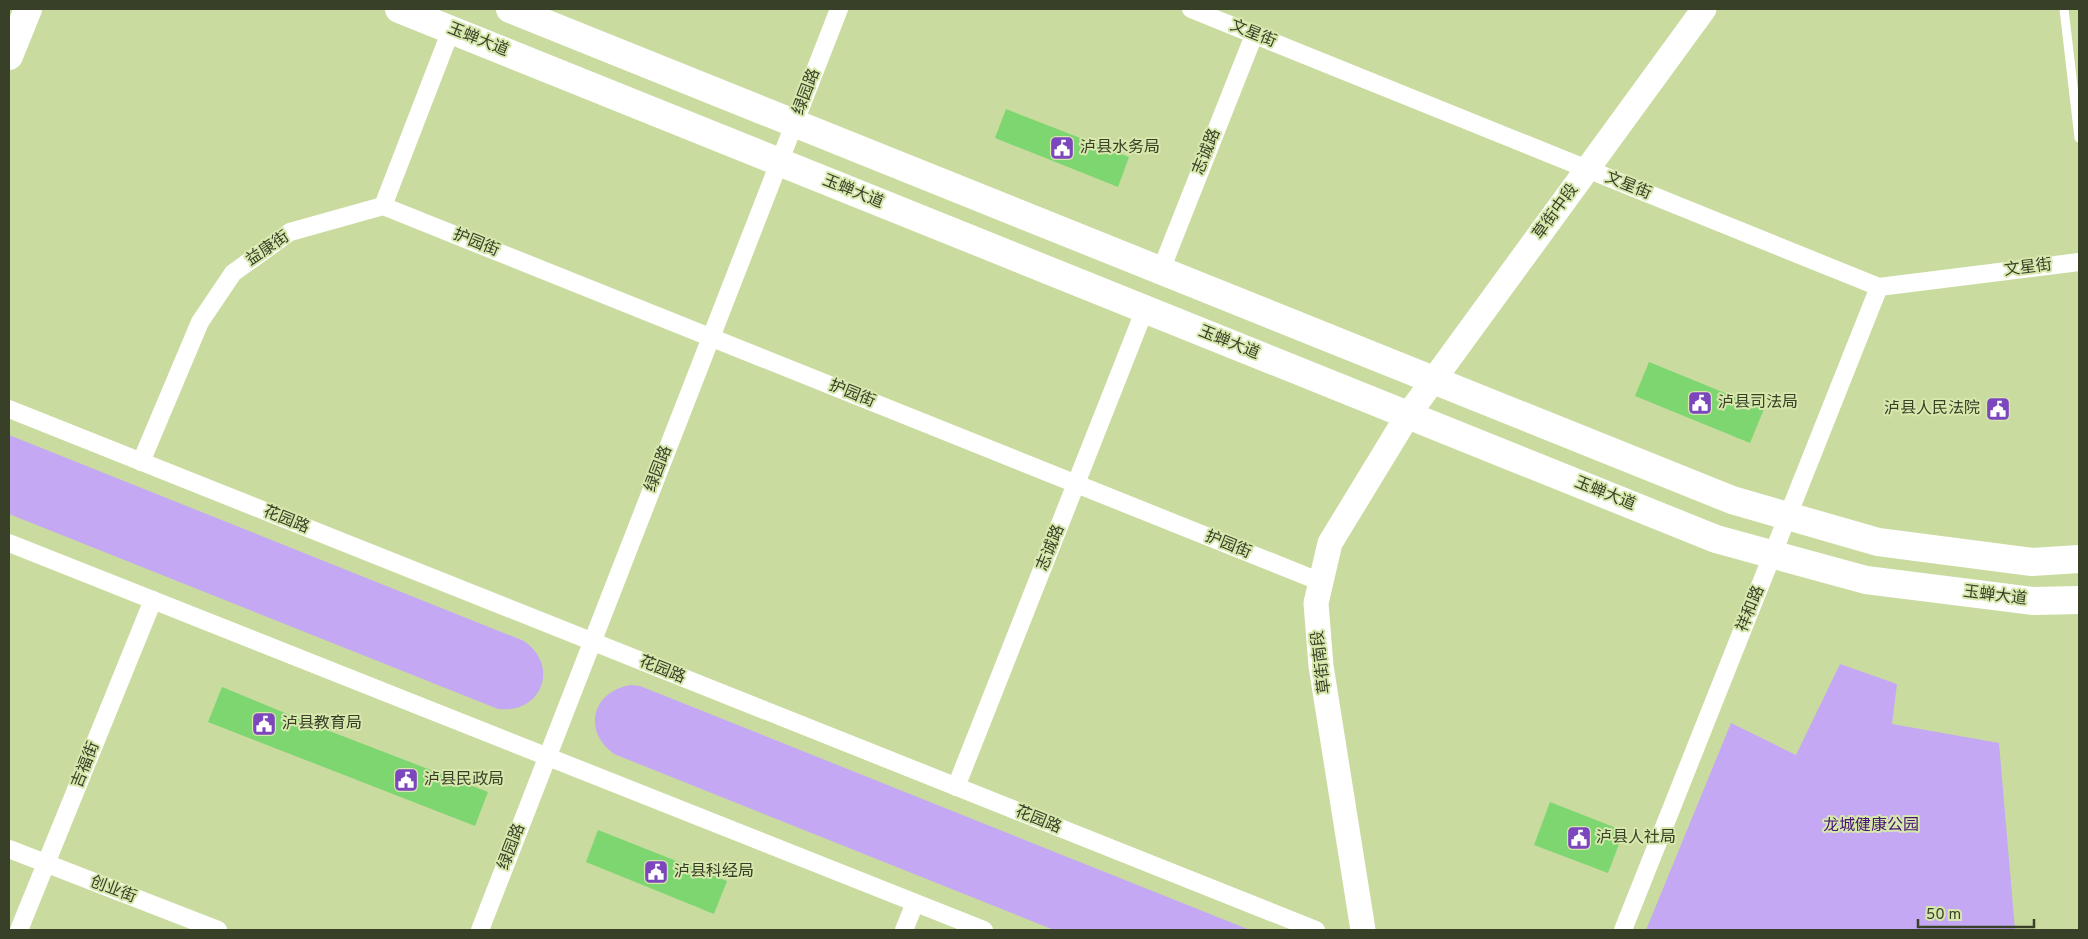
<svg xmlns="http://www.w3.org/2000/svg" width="2088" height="939" viewBox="0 0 2088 939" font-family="Overpass,'Noto Sans SC',sans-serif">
<rect width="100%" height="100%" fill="#cadba0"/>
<g fill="#c4a8f4">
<path d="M9,435L524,641C560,666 542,714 498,709L9,514Z"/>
<path d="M1840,664L1897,684L1892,724L1999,743L2015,930H1646L1731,723L1796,755Z"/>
<path d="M630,685L640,686L1250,930H1054L614,754C582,731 592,692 630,685Z"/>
</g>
<g fill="#7dd66f">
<path d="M1006,109L1129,157L1118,187L995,138Z"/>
<path d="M1649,362L1764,409L1750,443L1635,396Z"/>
<path d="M222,687L319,727L488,792L475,826L208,722Z"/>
<path d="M1550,802L1624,831L1608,873L1534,845Z"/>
<path d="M598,830L727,881L714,914L586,862Z"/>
</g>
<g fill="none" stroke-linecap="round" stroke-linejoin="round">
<path stroke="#fff" stroke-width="9" d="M2064,9L2079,138"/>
<g stroke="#fff" stroke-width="18">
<path d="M1191,9L1879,287L2079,262"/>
<path d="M383,206L1321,582"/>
<path d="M1161,270L1254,35"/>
<path d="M9,409L1316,930"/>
<path d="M141,462L200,322L233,273L290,232L383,206L451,30"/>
<path d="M9,543L984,930"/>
<path d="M956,787L1145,309"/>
<path d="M9,849L218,930"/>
<path d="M19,930L153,600"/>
<path d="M480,930L839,9"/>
<path d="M904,930L915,903"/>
<path d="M1623,930L1879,287"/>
</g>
<path stroke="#fff" stroke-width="25" d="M1363,930L1321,666L1316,603L1330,543L1408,415L1704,9"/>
<g stroke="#fff" stroke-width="28">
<path d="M399,9L1716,539L1866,580L2034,601L2079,600"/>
<path d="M510,9L1732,500L1878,542L2032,562L2079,559"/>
<path d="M9,56L28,9"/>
</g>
</g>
<defs>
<symbol id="civic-square" viewBox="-11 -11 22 22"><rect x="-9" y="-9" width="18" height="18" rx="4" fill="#7c46bd" stroke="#d7e8ad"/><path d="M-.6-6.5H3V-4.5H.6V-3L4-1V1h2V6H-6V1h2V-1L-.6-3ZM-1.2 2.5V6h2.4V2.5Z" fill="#fff"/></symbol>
</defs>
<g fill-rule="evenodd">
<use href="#civic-square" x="1048" y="134" width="28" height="28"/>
<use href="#civic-square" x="1686" y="389" width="28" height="28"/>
<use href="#civic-square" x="1984" y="395" width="28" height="28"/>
<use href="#civic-square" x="250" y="710" width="28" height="28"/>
<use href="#civic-square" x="392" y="766" width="28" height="28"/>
<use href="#civic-square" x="1565" y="824" width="28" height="28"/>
<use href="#civic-square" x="642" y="858" width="28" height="28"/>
</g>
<g text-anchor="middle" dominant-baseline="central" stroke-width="4" stroke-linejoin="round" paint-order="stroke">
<g font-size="16" fill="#394028" stroke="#d7e8ad">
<text transform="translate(1253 34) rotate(22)">文星街</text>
<text transform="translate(478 40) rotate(22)">玉蝉大道</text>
<text transform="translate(807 92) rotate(-69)">绿园路</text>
<text transform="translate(1207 152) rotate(-68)">志诚路</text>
<text transform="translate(1628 186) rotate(22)">文星街</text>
<text transform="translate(853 192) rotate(22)">玉蝉大道</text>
<text transform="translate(1556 212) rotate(-54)">草街中段</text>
<text transform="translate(476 243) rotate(22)">护园街</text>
<text transform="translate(268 249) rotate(-34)">益康街</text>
<text transform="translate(2028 268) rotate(-7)">文星街</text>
<text transform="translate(1229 343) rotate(22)">玉蝉大道</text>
<text transform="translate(852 394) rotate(22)">护园街</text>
<text transform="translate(659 469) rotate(-69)">绿园路</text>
<text transform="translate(1605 494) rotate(22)">玉蝉大道</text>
<text transform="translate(286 520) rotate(22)">花园路</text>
<text transform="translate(1228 545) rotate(22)">护园街</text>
<text transform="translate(1051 548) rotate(-68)">志诚路</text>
<text transform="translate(1995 596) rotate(7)">玉蝉大道</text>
<text transform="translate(1751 609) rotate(-68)">祥和路</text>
<text transform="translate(1322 662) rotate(-97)">草街南段</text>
<text transform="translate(662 670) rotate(22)">花园路</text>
<text transform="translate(86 765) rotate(-68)">吉福街</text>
<text transform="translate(1038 820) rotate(22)">花园路</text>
<text transform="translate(512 847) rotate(-69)">绿园路</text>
<text transform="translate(113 890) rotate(21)">创业街</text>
</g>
<g font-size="16" fill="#394028" stroke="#d7e8ad" text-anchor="start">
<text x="1080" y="148">泸县水务局</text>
<text x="1718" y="403">泸县司法局</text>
<text x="1980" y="409" text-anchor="end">泸县人民法院</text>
<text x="282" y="724">泸县教育局</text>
<text x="424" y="780">泸县民政局</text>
<text x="1596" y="838">泸县人社局</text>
<text x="674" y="872">泸县科经局</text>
</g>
<g font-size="16" fill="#451175" stroke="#d7e8ad">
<text x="1871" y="826">龙城健康公园</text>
</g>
</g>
<rect width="2088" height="939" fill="none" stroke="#394028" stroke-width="20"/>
<path d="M1918 919v8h116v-8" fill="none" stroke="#394028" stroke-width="2.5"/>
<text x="1926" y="919" font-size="15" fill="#394028" stroke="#d7e8ad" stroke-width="4" paint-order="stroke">50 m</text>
</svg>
